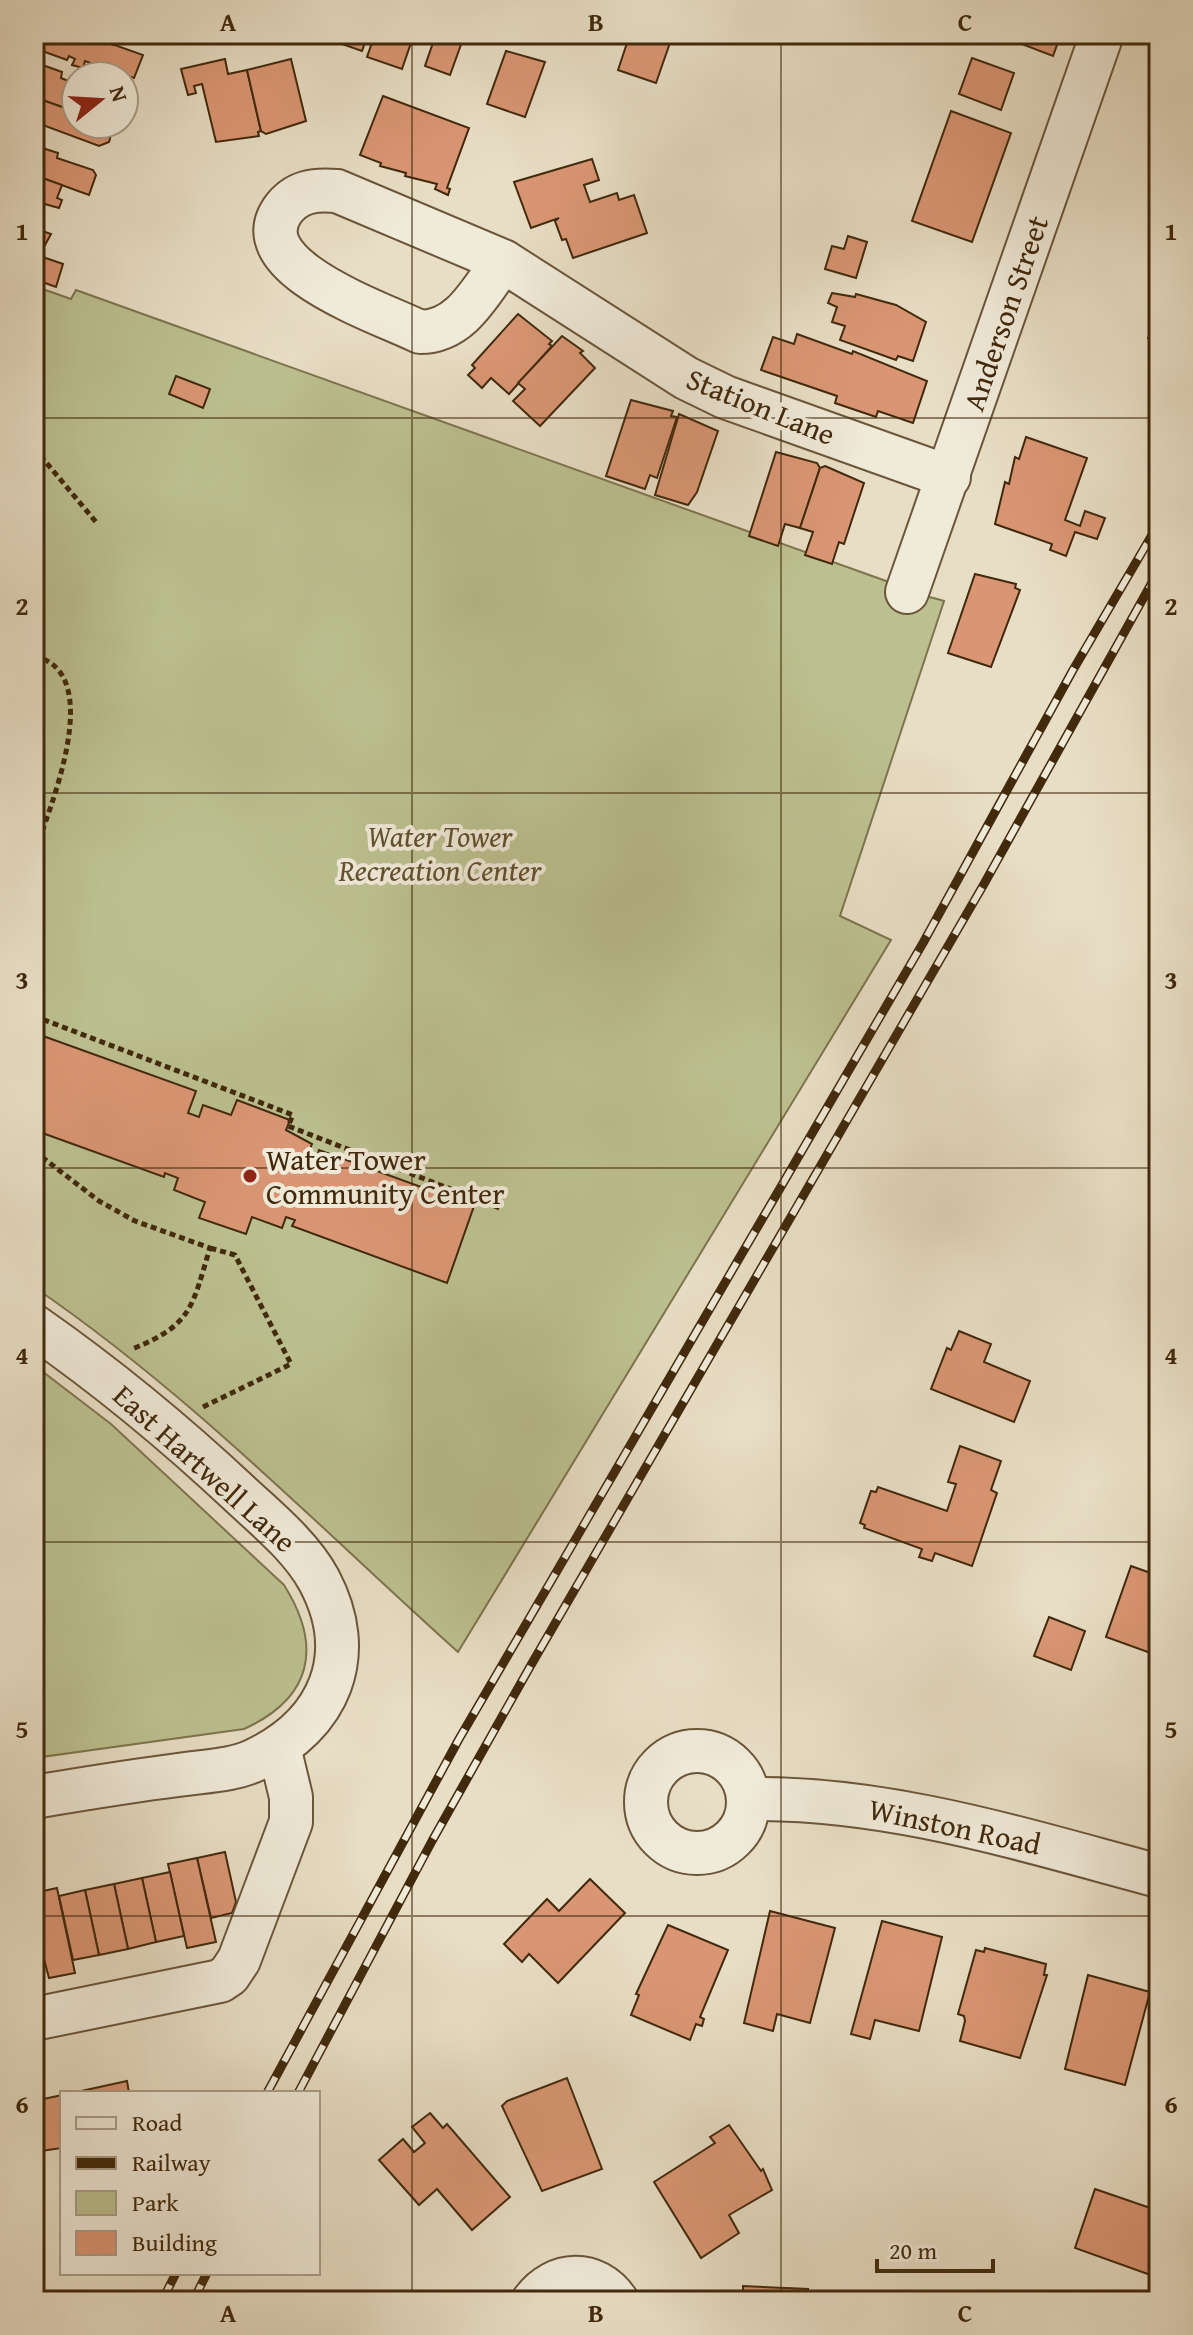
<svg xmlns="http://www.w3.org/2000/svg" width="1193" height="2335" viewBox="0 0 1193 2335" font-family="'Gentium Book Plus',serif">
<rect width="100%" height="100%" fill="#e8dec5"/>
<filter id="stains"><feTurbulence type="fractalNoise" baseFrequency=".0025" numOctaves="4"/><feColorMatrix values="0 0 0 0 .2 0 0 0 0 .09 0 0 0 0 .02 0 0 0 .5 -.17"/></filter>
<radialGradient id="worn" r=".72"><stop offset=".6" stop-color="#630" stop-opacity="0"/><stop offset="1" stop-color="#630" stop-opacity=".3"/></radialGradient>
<g fill="#bcc090" stroke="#7e744e" stroke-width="2">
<path d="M34,286L71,299L76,290L886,581C912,600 918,592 944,601L840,916L891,940L458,1652C319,1527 189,1393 34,1287Z"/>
<path d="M34,1365L111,1424L284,1585C323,1647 312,1698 244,1729L34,1758Z"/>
</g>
<g fill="#da9674" stroke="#41290c" stroke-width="2">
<path d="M34,34H84L143,55L134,78L85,61L83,68L72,65L75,59L69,56L67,60L34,48Z"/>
<path d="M84,34H117L113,45Z"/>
<path d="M339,34H368L362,51L336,42Z"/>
<path d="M375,34H414L402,69L367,57Z"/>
<path d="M436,34L463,39L450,75L425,66Z"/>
<path d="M630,34H673L656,83L618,70Z"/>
<path d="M1022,34H1061L1053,56L1019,43Z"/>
<path d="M506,51L545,62L525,117L487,104Z"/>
<path d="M972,58L1014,73L1001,110L959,94Z"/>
<path d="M225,59L228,74L247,70L261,131L258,132L259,136L216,142L202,84L194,86L196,93L188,95L181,69Z"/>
<path d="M291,59L306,121L266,134L261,131L247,70Z"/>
<path d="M34,62L62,72L61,78L76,84V112L34,97Z"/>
<path d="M383,96L469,128L447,188L450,189L448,195L435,189L437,184L405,176L406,173L380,166L381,163L360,155Z"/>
<path d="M34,97L76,112V124L114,125L109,142L99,146L43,125L42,130L34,127Z"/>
<path d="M951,111L1011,133L972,242L912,221Z"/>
<path d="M34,140L38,141L36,146L58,153L57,158L93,170L96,175L89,195L34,175Z"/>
<path d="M592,159L599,180L584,185L590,202L617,193L619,200L634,195L647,233L573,258L566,239L562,240L555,221L559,218L531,228L514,182Z"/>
<path d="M34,175L62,185L57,198L62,200L59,208L34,201Z"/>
<path d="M34,228L51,234L39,256L34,254Z"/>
<path d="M848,236L867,242L856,278L825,269L832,246L844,249Z"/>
<path d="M34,254L63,264L56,287L34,279Z"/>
<path d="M832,293L855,297L856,294L896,305L926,322L913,361L898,356L896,360L840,340L845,326L832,322L837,307L828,303Z"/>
<path d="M518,314L552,341L549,344L552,346L509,394L491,378L482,388L468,375L475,368L472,365Z"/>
<path d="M1159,318V345L1148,338Z"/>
<path d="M797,334L852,354L853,351L927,381L913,423L878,411L876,417L835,403L837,396L761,370L773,337L794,344Z"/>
<path d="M562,336L583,351L580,353L595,368L540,426L513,401L525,389L518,383Z"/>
<path d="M176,376L210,389L203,408L169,394Z"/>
<path d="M631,400L673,411L671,416L677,417L657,478L650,475L645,489L606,476Z"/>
<path d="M679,414L718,431L697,492L688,505L655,495Z"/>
<path d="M1026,437L1087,458L1065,520L1080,526L1085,511L1105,518L1097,539L1075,532L1066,556L1050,550L1052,544L995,524L1005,482L1009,484L1015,457L1019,459Z"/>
<path d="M776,452L817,463L820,468L800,528L785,524L778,546L749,536Z"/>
<path d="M825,466L864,483L844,544L839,542L832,564L805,555L813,532L800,528L820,468Z"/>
<path d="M975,574L1016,584L1015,588L1020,590L991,667L948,653Z"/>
<path d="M43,1036L196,1091L188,1113L199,1117L203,1105L231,1115L237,1100L290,1120L286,1130L312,1144L308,1154L317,1157L319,1150L474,1206L447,1283L292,1226L295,1220L286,1217L282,1228L252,1217L246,1234L199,1218L205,1202L174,1190L178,1178L165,1173L164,1177L34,1130V1047L38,1049Z"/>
<path d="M959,1331L991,1344L984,1362L1030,1381L1014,1422L931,1389L947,1348L951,1350Z"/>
<path d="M960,1446L1001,1461L991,1490L997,1493L972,1566L935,1553L932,1561L919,1557L922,1549L864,1528L865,1525L860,1523L871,1491L876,1492L878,1487L947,1511L956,1484L948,1482Z"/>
<path d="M1131,1566L1159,1576V1656L1106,1637Z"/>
<path d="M1049,1617L1085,1631L1071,1670L1034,1656Z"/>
<path d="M225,1852L236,1902L232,1913L211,1918L197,1858Z"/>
<path d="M197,1858L216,1942L187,1948L168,1864Z"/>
<path d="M170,1872L184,1936L156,1942L142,1878Z"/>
<path d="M142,1878L156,1942L128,1949L114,1884Z"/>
<path d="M590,1879L625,1913L558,1983L529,1954L522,1962L504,1944L547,1899L559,1911Z"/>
<path d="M114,1884L128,1949L99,1955L85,1890Z"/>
<path d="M57,1888L75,1973L49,1978L34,1922V1893Z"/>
<path d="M85,1890L99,1955L73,1960L59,1896Z"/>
<path d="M770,1911L835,1928L810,2023L777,2014L773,2031L744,2023Z"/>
<path d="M882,1921L942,1937L919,2031L875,2020L870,2039L851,2034Z"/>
<path d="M34,1922L42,1960L34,1961Z"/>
<path d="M668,1925L728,1950L700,2017L704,2019L702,2026L696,2024L690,2040L631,2015L639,1995L636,1994Z"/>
<path d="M985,1948L1046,1964L1044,1975H1047L1020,2058L960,2041L965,2021L964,2016L958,2014L976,1950L984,1952Z"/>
<path d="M1088,1975L1150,1992L1125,2085L1065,2069Z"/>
<path d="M567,2078L602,2169L542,2191L502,2106L507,2101Z"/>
<path d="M127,2081L129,2093H72Z"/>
<path d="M62,2095V2148L34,2152V2101Z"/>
<path d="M430,2113L443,2128L447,2124L510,2197L472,2230L437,2189L419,2205L379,2160L403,2139L414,2152L425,2143L412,2127Z"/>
<path d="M729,2125L761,2171L763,2169L772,2190L729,2215L739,2233L701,2258L654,2182L715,2143L710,2137Z"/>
<path d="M1095,2189L1159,2211V2278L1075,2248Z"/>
<path d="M743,2286L808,2289L807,2301H743Z"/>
</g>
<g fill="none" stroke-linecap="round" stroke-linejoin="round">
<defs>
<g id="minor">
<path d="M503,261C480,292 461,332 420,332C382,313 244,268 282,211C296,191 315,189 337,191L503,261L686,378L725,397L949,477"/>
<path d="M907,592L1102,34"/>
<path d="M34,1326C107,1377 176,1434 241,1495C268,1520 301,1547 319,1580C359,1655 330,1724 255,1760C232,1771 204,1771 178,1775C130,1781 82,1789 34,1797"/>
<circle cx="697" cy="1802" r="51"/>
<path d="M748,1799C890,1797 1023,1840 1159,1876"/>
<path d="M34,2019L220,1981L229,1975L239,1960L291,1822V1797L279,1747"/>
<path d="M533,2301C555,2271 595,2269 617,2301"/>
</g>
</defs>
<use href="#minor" stroke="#6b563a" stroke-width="46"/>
<g stroke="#41290c" stroke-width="5" stroke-dasharray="6 4" stroke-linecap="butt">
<path d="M34,448L96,522"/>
<path d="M34,656C108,672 49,810 34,854"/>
<path d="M34,1016L293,1115L288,1126L502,1209"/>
<path d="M34,1151L99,1201L135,1221L210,1248C192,1306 193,1325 132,1349"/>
<path d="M203,1407L291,1364L235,1255L210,1248"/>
</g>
<use href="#minor" stroke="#f0ead9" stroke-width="42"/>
<defs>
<g id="rail">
<path d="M267,2093L459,1739L923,943L1073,670L1159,523"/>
<path d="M298,2093L432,1841L531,1665L984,884L1159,570"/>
<path d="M162,2301L176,2273"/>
<path d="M193,2301L207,2273"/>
</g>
</defs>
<use href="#rail" stroke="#41290c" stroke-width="9"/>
<use href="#rail" stroke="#f0ead9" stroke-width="6" stroke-dasharray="18" stroke-linecap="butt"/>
</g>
<path fill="none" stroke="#41290c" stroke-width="2" stroke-opacity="0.55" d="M412,34V2301M781,34V2301M34,418H1159M34,793H1159M34,1168H1159M34,1542H1159M34,1916H1159"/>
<circle fill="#8f2418" stroke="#f0ead9" stroke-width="3" cx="250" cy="1176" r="8"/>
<g text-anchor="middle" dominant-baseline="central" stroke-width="8" stroke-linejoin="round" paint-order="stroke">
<g font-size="30" fill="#41290c" stroke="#f0ead9">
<text transform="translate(1005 313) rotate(-71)">Anderson Street</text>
<text transform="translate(761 406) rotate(22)">Station Lane</text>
<text transform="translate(205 1468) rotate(42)">East Hartwell Lane</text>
<text transform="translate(955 1826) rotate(12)">Winston Road</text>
</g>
<g font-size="30" font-style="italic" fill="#604f2d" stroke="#f0ead9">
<text x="440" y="836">Water Tower<tspan x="440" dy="34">Recreation Center</tspan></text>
</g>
<g font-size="30" fill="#41290c" stroke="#f0ead9" text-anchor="start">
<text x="266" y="1159">Water Tower<tspan x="266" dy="34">Community Center</tspan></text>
</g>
</g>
<rect width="1193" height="2335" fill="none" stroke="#e8dec5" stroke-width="88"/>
<rect x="60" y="2091" width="260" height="184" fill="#f0ead9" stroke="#aa9d87" stroke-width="2"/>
<rect x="76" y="2117" width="40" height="12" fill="#f0ead9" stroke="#aa9d87" stroke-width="2"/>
<text x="132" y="2131" font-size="24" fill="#41290c">Road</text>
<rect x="76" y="2157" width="40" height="12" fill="#41290c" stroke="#aa9d87" stroke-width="2"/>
<text x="132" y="2171" font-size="24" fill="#41290c">Railway</text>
<rect x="76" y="2191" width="40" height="24" fill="#bcc090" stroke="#aa9d87" stroke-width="2"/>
<text x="132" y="2211" font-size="24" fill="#41290c">Park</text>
<rect x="76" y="2231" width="40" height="24" fill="#da9674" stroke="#aa9d87" stroke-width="2"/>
<text x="132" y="2251" font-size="24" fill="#41290c">Building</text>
<g transform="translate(100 100) rotate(72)"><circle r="38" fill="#f0ead9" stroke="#aa9d87" stroke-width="2"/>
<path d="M0-6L14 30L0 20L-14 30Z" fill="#8f2418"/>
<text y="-12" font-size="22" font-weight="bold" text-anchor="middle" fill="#41290c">N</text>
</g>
<path d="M877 2259v12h116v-12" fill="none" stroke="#41290c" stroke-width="4"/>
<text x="889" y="2259" font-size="24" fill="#41290c" stroke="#f0ead9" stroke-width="6" paint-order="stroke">20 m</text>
<rect x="44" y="44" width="1105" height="2247" fill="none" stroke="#41290c" stroke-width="3"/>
<g font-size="26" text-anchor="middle" font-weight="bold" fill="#41290c">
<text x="228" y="31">A</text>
<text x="596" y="31">B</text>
<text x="965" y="31">C</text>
<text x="22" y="240">1</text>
<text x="1171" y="240">1</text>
<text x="22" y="615">2</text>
<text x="1171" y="615">2</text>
<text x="22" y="989">3</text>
<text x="1171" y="989">3</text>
<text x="22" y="1364">4</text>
<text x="1171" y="1364">4</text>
<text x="22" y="1738">5</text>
<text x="1171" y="1738">5</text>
<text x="22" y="2113">6</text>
<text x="1171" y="2113">6</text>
<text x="228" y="2322">A</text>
<text x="596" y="2322">B</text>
<text x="965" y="2322">C</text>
</g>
<rect width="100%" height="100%" filter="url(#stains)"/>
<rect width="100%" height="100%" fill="url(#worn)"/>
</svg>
